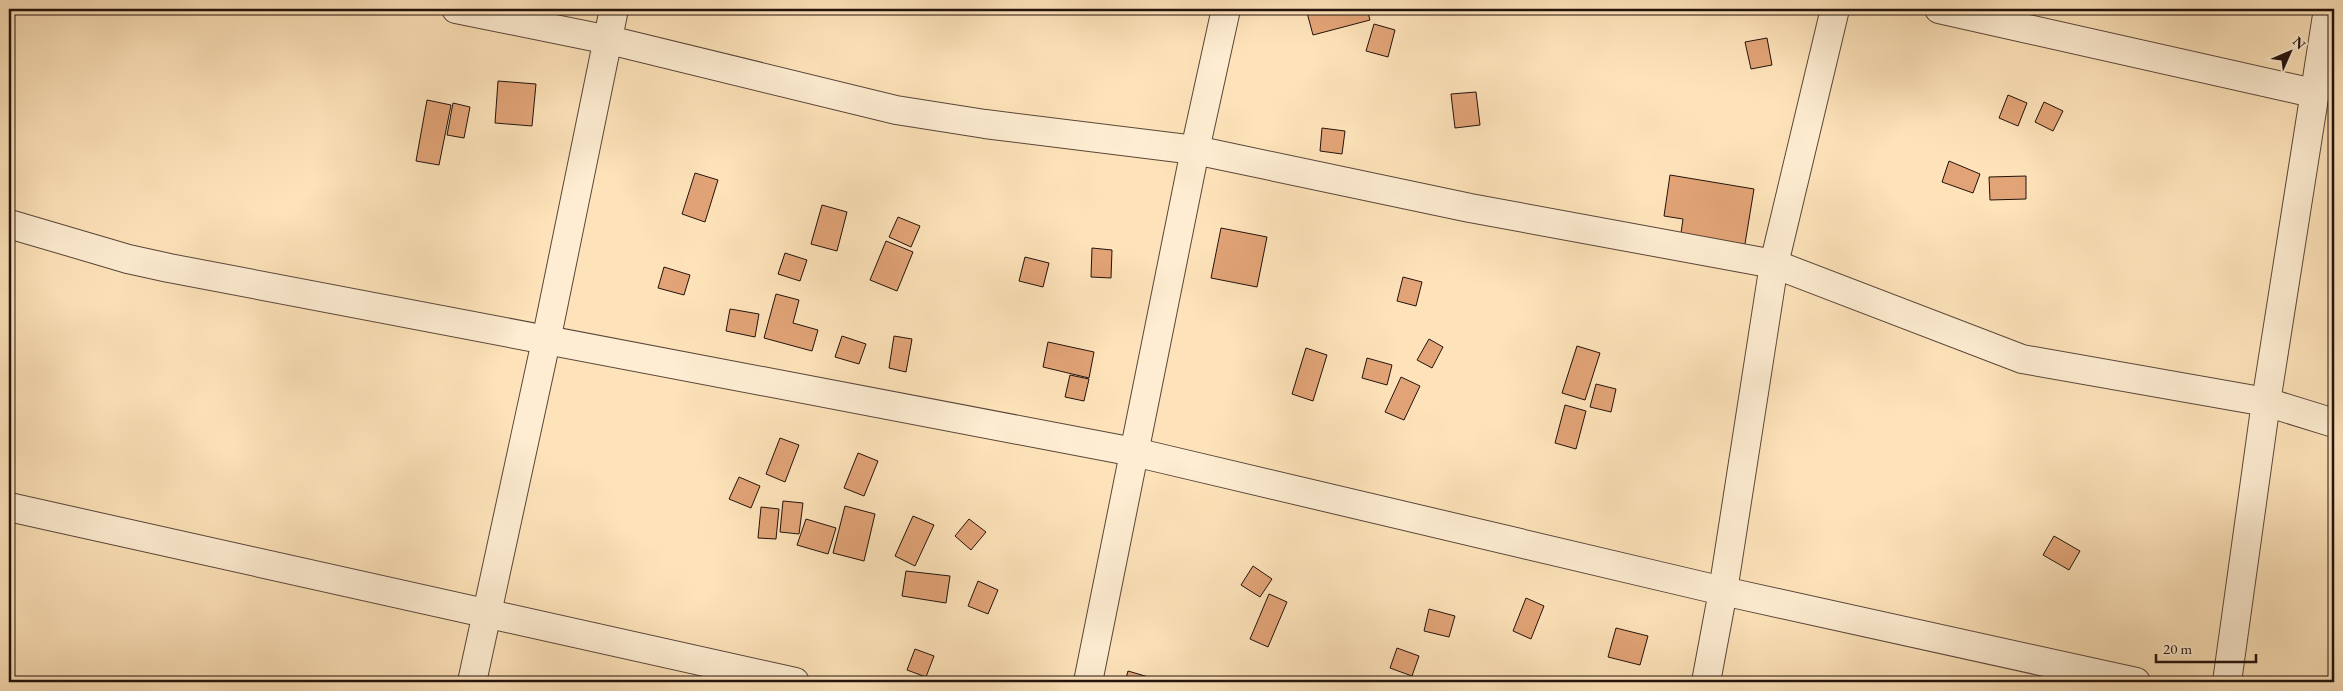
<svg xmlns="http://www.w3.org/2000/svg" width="2343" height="691" viewBox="0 0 2343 691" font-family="'EB Garamond',serif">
<rect width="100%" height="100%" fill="#fee3ba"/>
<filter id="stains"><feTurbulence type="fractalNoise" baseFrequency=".004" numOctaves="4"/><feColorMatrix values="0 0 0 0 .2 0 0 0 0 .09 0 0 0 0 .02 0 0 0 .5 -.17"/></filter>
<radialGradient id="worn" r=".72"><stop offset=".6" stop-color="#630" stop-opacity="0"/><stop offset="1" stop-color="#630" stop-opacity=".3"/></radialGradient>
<g fill="#e2a477" stroke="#22120d">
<path d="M1306,9H1367L1370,20L1313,35Z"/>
<path d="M1374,24L1395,30L1388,57L1366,51Z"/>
<path d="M1767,38L1772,65L1751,69L1745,42Z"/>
<path d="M498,81L536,84L532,126L495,123Z"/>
<path d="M1476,92L1480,125L1455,128L1451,94Z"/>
<path d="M2008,95L2027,103L2018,126L1999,118Z"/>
<path d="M427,100L451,105L439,165L416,161Z"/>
<path d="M2044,102L2063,111L2053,131L2035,122Z"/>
<path d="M453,103L470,107L464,138L447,135Z"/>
<path d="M1322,128L1345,131L1342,154L1320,151Z"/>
<path d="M1949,161L1980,174L1973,193L1942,182Z"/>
<path d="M695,173L718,180L705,222L682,214Z"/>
<path d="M1670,175L1754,189L1744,250L1680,240L1683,219L1664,216Z"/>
<path d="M2026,176V199L1990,200L1989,177Z"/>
<path d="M822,205L847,212L837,251L811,244Z"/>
<path d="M898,217L920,226L911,247L889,237Z"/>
<path d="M1221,228L1267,237L1257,287L1211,278Z"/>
<path d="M886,241L913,252L897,291L870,280Z"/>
<path d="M1092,248L1112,250L1111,278L1091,277Z"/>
<path d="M785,253L807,260L800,281L778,274Z"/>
<path d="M1025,257L1049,263L1043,287L1019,281Z"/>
<path d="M664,267L690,275L684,295L658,288Z"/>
<path d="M1403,277L1422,282L1416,306L1397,301Z"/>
<path d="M776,294L799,300L793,323L818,330L812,351L764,338Z"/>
<path d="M730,309L759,314L755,337L726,331Z"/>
<path d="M842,336L866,344L859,364L835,357Z"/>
<path d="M894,336L912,339L906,372L889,368Z"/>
<path d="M1429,339L1443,347L1432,368L1417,360Z"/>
<path d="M1048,342L1094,352L1089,378L1043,367Z"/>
<path d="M1577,346L1600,353L1585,400L1562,393Z"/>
<path d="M1306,348L1327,355L1313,401L1292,394Z"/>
<path d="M1367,358L1392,365L1387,385L1362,378Z"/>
<path d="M1070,375L1089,379L1084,401L1065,397Z"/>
<path d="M1401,377L1420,386L1404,420L1385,412Z"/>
<path d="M1596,384L1616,389L1611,412L1590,407Z"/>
<path d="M1565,405L1586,411L1576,449L1555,443Z"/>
<path d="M780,438L799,445L785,482L766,474Z"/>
<path d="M858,453L878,461L864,496L844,488Z"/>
<path d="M739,477L760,486L751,508L729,499Z"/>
<path d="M783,501L803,503L799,534L780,532Z"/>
<path d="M845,506L875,514L864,561L833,553Z"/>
<path d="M761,507L779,509L776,539L758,538Z"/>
<path d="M913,516L934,525L915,566L895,556Z"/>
<path d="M806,519L836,528L828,554L797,545Z"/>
<path d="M969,519L986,532L971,550L955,536Z"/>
<path d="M2054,536L2080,551L2069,570L2043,555Z"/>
<path d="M1253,566L1272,579L1260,597L1241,585Z"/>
<path d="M906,571L950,576L946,603L902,596Z"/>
<path d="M978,581L998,590L988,614L968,606Z"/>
<path d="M1269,594L1287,602L1268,647L1250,639Z"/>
<path d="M1526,598L1544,606L1531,639L1513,631Z"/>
<path d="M1429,609L1455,616L1449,637L1424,631Z"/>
<path d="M1616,628L1648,636L1640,665L1608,657Z"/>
<path d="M1397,648L1419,656L1412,676L1390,668Z"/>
<path d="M915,649L934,656L926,677L907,670Z"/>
<path d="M1128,671L1152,678L1151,682H1125Z"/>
</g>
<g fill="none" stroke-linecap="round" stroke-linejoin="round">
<defs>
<g id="street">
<path d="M456,9L609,40L896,110L985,124L1195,150L1470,208L1774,264L2022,359L2266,402L2334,423"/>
<path d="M1939,9L2313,93"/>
<path d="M9,224L128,259L169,268L1134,452L1723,591L2136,682"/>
<path d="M9,507L795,682"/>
<path d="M472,682L546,341L614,9"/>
<path d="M1088,682L1195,150L1226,9"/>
<path d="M1706,682L1723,591L1774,264L1835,9"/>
<path d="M2227,682L2266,402L2328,9"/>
</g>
</defs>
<use href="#street" stroke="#594638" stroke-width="30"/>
<use href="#street" stroke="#feedd2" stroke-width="28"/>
</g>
<rect width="2343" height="691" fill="none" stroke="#fee3ba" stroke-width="30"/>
<rect x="10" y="10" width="2323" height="671" fill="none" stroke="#22120d" stroke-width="2.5"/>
<rect x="15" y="15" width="2313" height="661" fill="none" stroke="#22120d"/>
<g transform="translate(2290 52) rotate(45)" stroke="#feedd2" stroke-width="4" paint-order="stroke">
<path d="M0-4L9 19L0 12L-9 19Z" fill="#22120d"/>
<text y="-8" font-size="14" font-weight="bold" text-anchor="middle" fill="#22120d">N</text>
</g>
<path d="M2156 654v8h100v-8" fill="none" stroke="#22120d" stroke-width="2.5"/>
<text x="2163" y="654" font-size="15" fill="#22120d" stroke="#feedd2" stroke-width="4" paint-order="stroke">20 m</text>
<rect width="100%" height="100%" filter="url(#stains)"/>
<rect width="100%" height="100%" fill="url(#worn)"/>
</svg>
